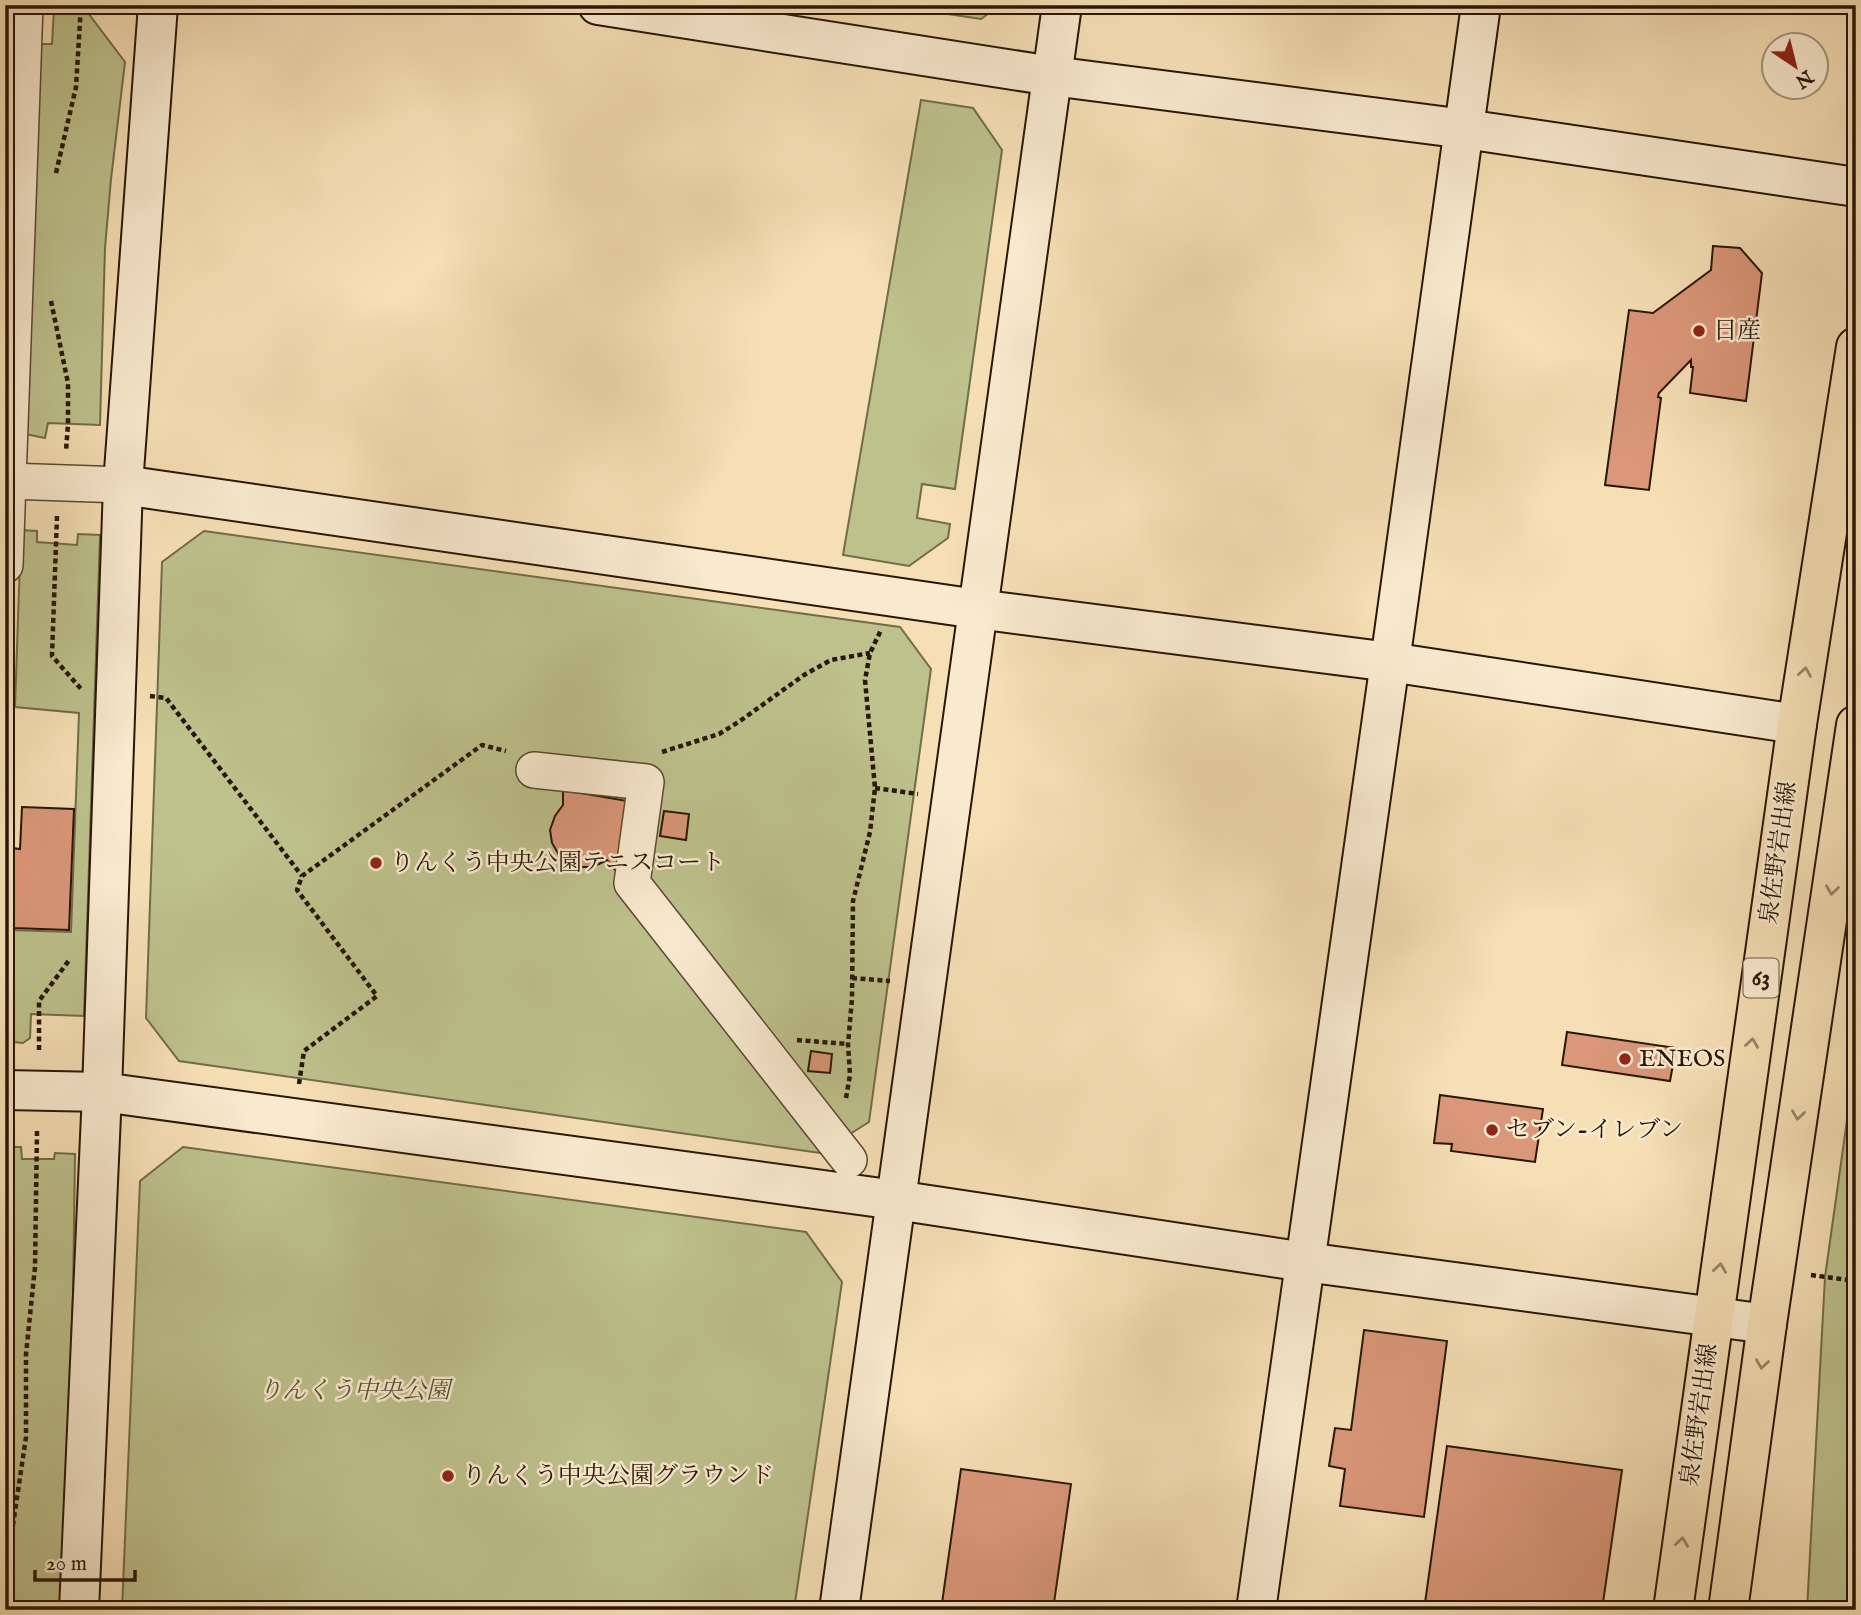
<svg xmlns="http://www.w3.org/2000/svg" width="1861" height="1615" viewBox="0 0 1861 1615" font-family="'IM FELL English','Noto Serif JP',serif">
<rect width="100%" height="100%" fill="#f6dfb5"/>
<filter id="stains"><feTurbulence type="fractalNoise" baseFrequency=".00286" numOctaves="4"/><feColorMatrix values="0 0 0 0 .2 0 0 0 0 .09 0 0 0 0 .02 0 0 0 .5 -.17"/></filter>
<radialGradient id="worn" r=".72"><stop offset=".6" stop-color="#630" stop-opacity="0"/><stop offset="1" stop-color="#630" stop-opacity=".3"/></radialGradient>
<g fill="#bdc18c" stroke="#726c49" stroke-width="2">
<path d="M39,5H82L125,62L111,179L105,248L100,425L48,423L45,438L25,434L41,44H52L54,9L39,8Z"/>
<path d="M887,5H1000L981,19Z"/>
<path d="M921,100L973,108L1002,150L955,489L922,484L917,518L950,524L948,538L909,566L843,555Z"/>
<path d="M21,530L37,531V542L77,545L78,534L100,535L84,1016L31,1014L30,1038L23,1043L5,1041V994L9,930L71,932L79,713L15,707Z"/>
<path d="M204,531L900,627L931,669L869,1122L820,1153L179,1061L146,1018L162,562Z"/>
<path d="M1856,1056V1610H1807L1825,1277Z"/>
<path d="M5,1134L13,1147H21L22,1159H54L55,1153L75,1154L73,1294L61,1610H5Z"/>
<path d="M183,1147L806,1232L842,1282L794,1610H122L140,1181Z"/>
</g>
<g fill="#da9779" stroke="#281606" stroke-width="2">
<path d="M1713,246L1740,248L1762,273L1746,401L1690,393L1693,367H1691V360L1659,393L1658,397L1661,398L1649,490L1605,485L1629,310L1653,313L1711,270Z"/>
<path d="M563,790L633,802L619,875L607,860L599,864L589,867H579L568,864L559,855L552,843L550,830L555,816L563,805Z"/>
<path d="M22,807L74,809L69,930L13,928L14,905L9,904L12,848L20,849Z"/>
<path d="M664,811L689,814L686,840L660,836Z"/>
<path d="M1567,1032L1676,1048L1670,1081L1562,1065Z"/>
<path d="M811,1051L832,1054L830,1073L808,1071Z"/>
<path d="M1440,1095L1543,1109L1535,1162L1451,1151L1452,1144L1434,1143Z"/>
<path d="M1364,1330L1447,1341L1424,1517L1340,1506L1345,1469L1329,1466L1335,1428L1351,1430Z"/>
<path d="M1447,1446L1622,1470L1602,1610H1424Z"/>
<path d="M961,1469L1071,1484L1053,1610H941Z"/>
</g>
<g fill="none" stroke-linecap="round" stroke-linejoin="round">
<defs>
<g id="street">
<path d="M8,481L123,485"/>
<path d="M5,565L25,5"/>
<path d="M534,770L646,782L632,883L849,1160"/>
</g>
<g id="secondary">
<path d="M598,5L1052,76L1465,129L1856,187"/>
<path d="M123,485L977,609L1390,662L1797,724"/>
<path d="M5,1090L102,1092L896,1200L1305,1262L1767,1324"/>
<path d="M79,1610L102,1092L123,485L158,5"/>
<path d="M839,1610L1062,5"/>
<path d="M1256,1610L1390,662L1481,5"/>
</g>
<g id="primary">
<path d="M1673,1610L1797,724L1856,347"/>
<path d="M1728,1610L1767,1324L1856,725"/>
</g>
</defs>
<use href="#street" stroke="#5c4832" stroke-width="38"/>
<use href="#secondary" stroke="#281606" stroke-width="42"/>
<use href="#primary" stroke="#281606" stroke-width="42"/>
<g stroke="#281606" stroke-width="4.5" stroke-dasharray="5 3.5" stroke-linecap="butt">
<path d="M56,173L76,87L81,5"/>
<path d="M51,301L68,383V424L66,451"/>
<path d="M57,516L52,656L81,689"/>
<path d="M150,696L166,698L302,876"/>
<path d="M662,752L719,734L740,721L804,675L831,660L870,653"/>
<path d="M875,788L918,794"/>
<path d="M852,978L890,981"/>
<path d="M797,1040L848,1044"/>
<path d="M39,1050V1001L70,959"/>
<path d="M299,1084L304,1051L377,996L297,890L302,876L482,745L506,751"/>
<path d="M846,1098L850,1075L848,1044L852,999L853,901L870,832L875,788L865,680L870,653L881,630"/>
<path d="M1811,1275L1856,1281"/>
<path d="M6,1610V1572L26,1437V1354L35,1267L37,1131"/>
<path d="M1850,1610L1856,1584"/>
</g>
<use href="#street" stroke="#f9eacf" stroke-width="35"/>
<use href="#secondary" stroke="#f9eacf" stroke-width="38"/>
<use href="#primary" stroke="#f6dfb5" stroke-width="38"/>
</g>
<defs><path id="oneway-chevron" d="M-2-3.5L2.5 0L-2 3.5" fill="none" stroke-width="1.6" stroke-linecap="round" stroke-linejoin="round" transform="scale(1.75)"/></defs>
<g stroke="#998566">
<use href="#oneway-chevron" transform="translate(1805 672) rotate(-81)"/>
<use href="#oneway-chevron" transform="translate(1832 890) rotate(98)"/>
<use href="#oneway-chevron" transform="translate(1752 1043) rotate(-82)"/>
<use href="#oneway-chevron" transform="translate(1798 1115) rotate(98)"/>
<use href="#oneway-chevron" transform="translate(1720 1268) rotate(-82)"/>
<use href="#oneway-chevron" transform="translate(1762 1364) rotate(98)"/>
<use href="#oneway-chevron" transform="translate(1682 1542) rotate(-82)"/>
</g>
<g fill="#8f2418" stroke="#f9eacf" stroke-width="2.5">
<circle cx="1699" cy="331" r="7"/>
<circle cx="376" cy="863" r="7"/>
<circle cx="1625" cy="1059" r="7"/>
<circle cx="1492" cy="1130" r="7"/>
<circle cx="448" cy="1476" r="7"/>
</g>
<g text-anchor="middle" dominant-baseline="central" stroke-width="5" stroke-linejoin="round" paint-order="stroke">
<rect fill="#f9eacf" stroke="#675642" stroke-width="2" x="1743.5" y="958.5" width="35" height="39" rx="5"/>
<g font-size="23" font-weight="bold" fill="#281606">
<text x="1761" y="978">63</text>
</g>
<g font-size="24" fill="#281606" stroke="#f9eacf" text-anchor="start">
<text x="1713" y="331">日産</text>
<text x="390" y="863">りんくう中央公園テニスコート</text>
<text x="1639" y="1059">ENEOS</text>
<text x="1506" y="1130">セブン-イレブン</text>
<text x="462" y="1476">りんくう中央公園グラウンド</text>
</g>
<g font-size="24" fill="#281606" stroke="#f9eacf">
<text transform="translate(1779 853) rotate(-82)">泉佐野岩出線</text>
<text transform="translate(1700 1415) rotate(-82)">泉佐野岩出線</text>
</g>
<g font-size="24" font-style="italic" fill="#5c5235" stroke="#f9eacf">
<text x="354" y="1391">りんくう中央公園</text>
</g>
</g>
<rect width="1861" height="1615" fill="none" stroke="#f6dfb5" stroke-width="28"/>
<rect x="7" y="7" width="1847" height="1601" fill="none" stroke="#281606" stroke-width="3.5"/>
<rect x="14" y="14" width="1833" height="1587" fill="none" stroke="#281606" stroke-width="2"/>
<g transform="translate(1795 66) rotate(145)"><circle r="33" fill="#f9eacf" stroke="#a5957f" stroke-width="2"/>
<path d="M0-5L12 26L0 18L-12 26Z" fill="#8f2418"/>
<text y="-10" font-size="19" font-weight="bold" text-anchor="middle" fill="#281606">N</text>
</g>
<path d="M35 1570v10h100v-10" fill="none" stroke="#281606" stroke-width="3.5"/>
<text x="46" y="1570" font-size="21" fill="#281606" stroke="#f9eacf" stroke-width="5" paint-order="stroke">20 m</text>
<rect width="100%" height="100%" filter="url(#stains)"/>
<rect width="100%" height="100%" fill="url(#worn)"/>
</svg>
